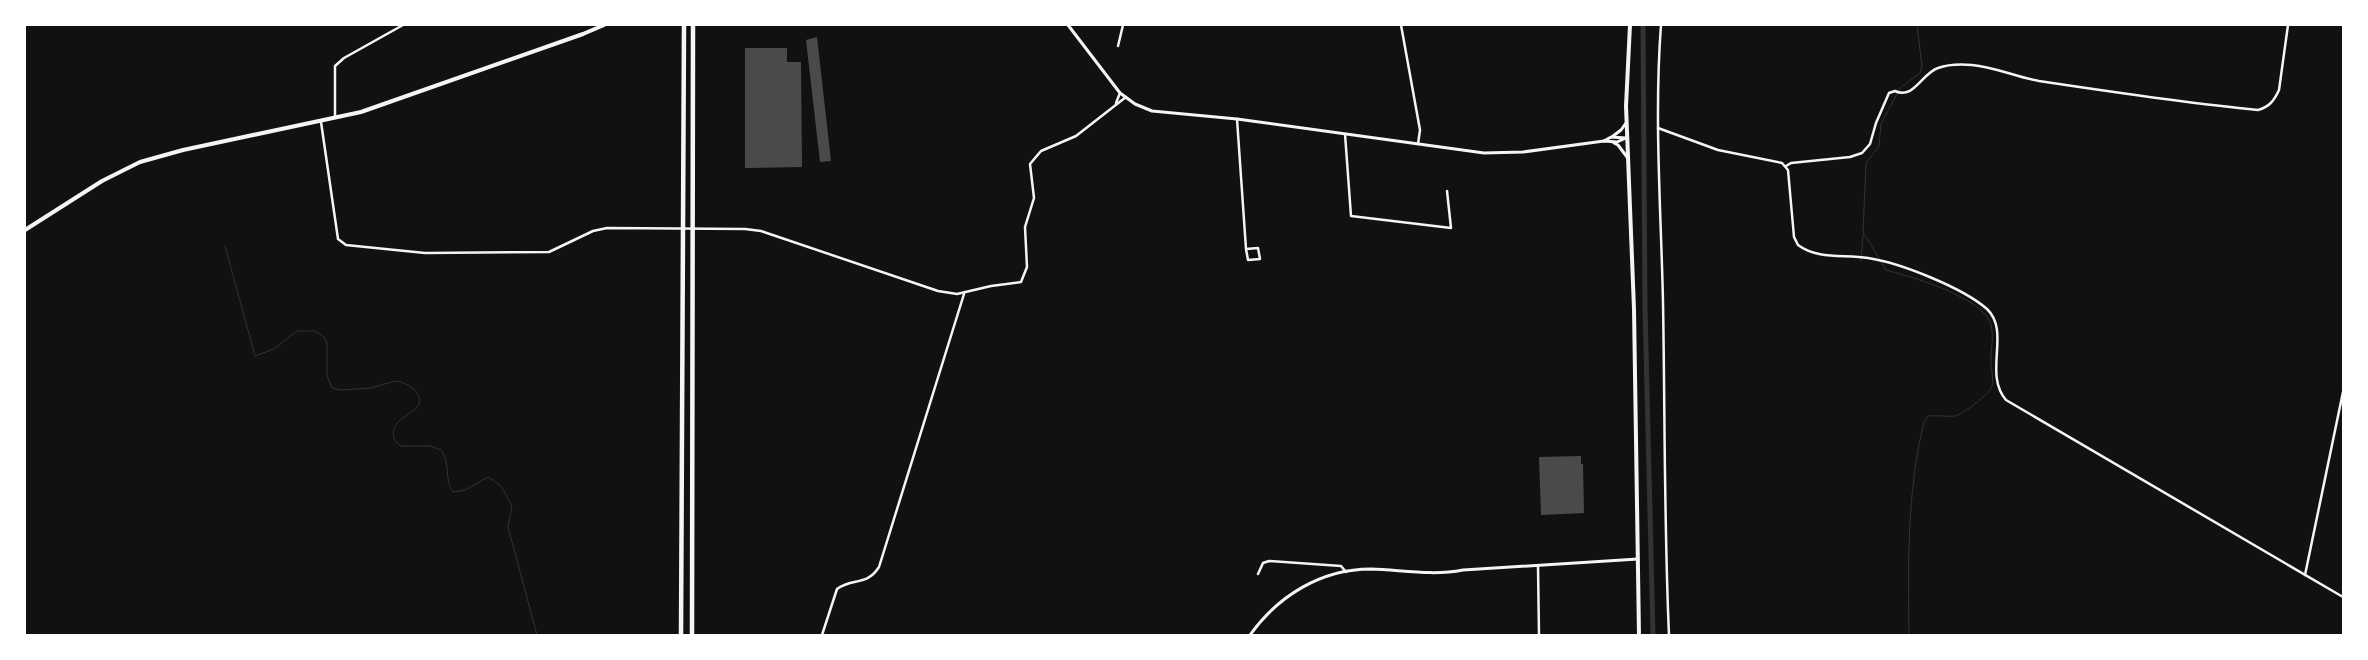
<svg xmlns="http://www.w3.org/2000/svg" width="2368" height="660" viewBox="0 0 2368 660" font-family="Mulish,sans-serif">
<rect width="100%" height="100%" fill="#111"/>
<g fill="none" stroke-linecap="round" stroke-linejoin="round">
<g stroke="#333" stroke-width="1">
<path d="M225,246L255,356L274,349L297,331H315L324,337L327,343V376L332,388L340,390L371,388L395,381C408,383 422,391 419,405C409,417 390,419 394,439L400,446H430L441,450C451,463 444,480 453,492L465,490L488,477L501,486L512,506L508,527L537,635"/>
<path d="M1861,261L1863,234"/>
<path d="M1909,635C1908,565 1907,490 1924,422L1928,416C1937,415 1946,417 1955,416C1962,415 1991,393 1992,386C1994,378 1990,364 1991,355C1992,342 1995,326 1986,315C1964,292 1915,278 1886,270L1863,232L1866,163L1879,146L1881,124L1900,88L1920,73L1922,67L1917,25"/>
</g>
<path stroke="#333" stroke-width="5" d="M1643,25L1645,308L1653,635"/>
</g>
<g fill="#4a4a4a">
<path d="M817,37L831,161L820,162L806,40Z"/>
<path d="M745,48H787V62H801L802,167L745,168Z"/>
<path d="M1581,456V464H1583L1584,513L1541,515L1539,457Z"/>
</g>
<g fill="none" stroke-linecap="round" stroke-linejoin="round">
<g stroke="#f5f5f5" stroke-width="2.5">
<path d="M1401,25L1420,130L1418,144"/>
<path d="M1661,25C1654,117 1661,210 1663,302C1665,413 1664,524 1669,635"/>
<path d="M1118,46L1123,25"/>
<path d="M1116,103L1120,93"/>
<path d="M335,117V66L344,58L403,25"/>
<path d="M1237,119L1246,249L1248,260L1260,259L1258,248L1246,249"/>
<path d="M321,122L338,239L346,245L425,253L549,252L593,231L607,228L745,229L761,231L938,291L957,294L991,286L1021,282L1027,267L1025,227L1034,198L1030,164L1041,151L1076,136L1126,97"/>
<path d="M1658,128L1718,150L1782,163L1788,170L1794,237L1798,245C1818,260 1845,254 1868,258C1901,263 1963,288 1987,309C2011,332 1983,373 2006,400L2343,597"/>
<path d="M1345,134L1351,216L1451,228L1447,191"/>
<path d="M1786,166L1791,163L1850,157L1862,153L1870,144L1876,123L1889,93L1895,91C1914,100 1922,73 1938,68C1949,64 1961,64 1972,65C1995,67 2016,77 2039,81C2112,92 2185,103 2258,110C2269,107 2274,101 2279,90L2288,25"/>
<path d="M1538,566L1539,635"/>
<path d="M1258,574L1263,563L1269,561L1341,566L1346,572"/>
<path d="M2305,575L2343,392"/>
<path d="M822,635L837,589C853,577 866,587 879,567L964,294"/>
</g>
<g stroke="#f5f5f5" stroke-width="3">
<path d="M1068,25L1120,93L1135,104L1152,111L1237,119L1484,153L1523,152L1604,141L1617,142L1626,138"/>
<path d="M1613,136L1621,130L1626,123"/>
<path d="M1604,141L1611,137L1626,138"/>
<path d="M1614,143L1618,145L1627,157"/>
<path d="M1250,635C1278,596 1321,569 1371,569C1402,570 1432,576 1463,570L1638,559"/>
</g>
<path stroke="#f5f5f5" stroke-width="4" d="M25,230L102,181L140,162L183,150L361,112L583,34L604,25"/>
<path stroke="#f5f5f5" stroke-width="4" d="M1630,25L1626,106L1634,309L1639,635"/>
<g stroke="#f5f5f5" stroke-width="4.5">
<path d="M681,635L684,25"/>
<path d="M692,635L693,25"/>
</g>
</g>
<rect width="2368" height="660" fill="none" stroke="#ffffff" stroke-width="52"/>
</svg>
